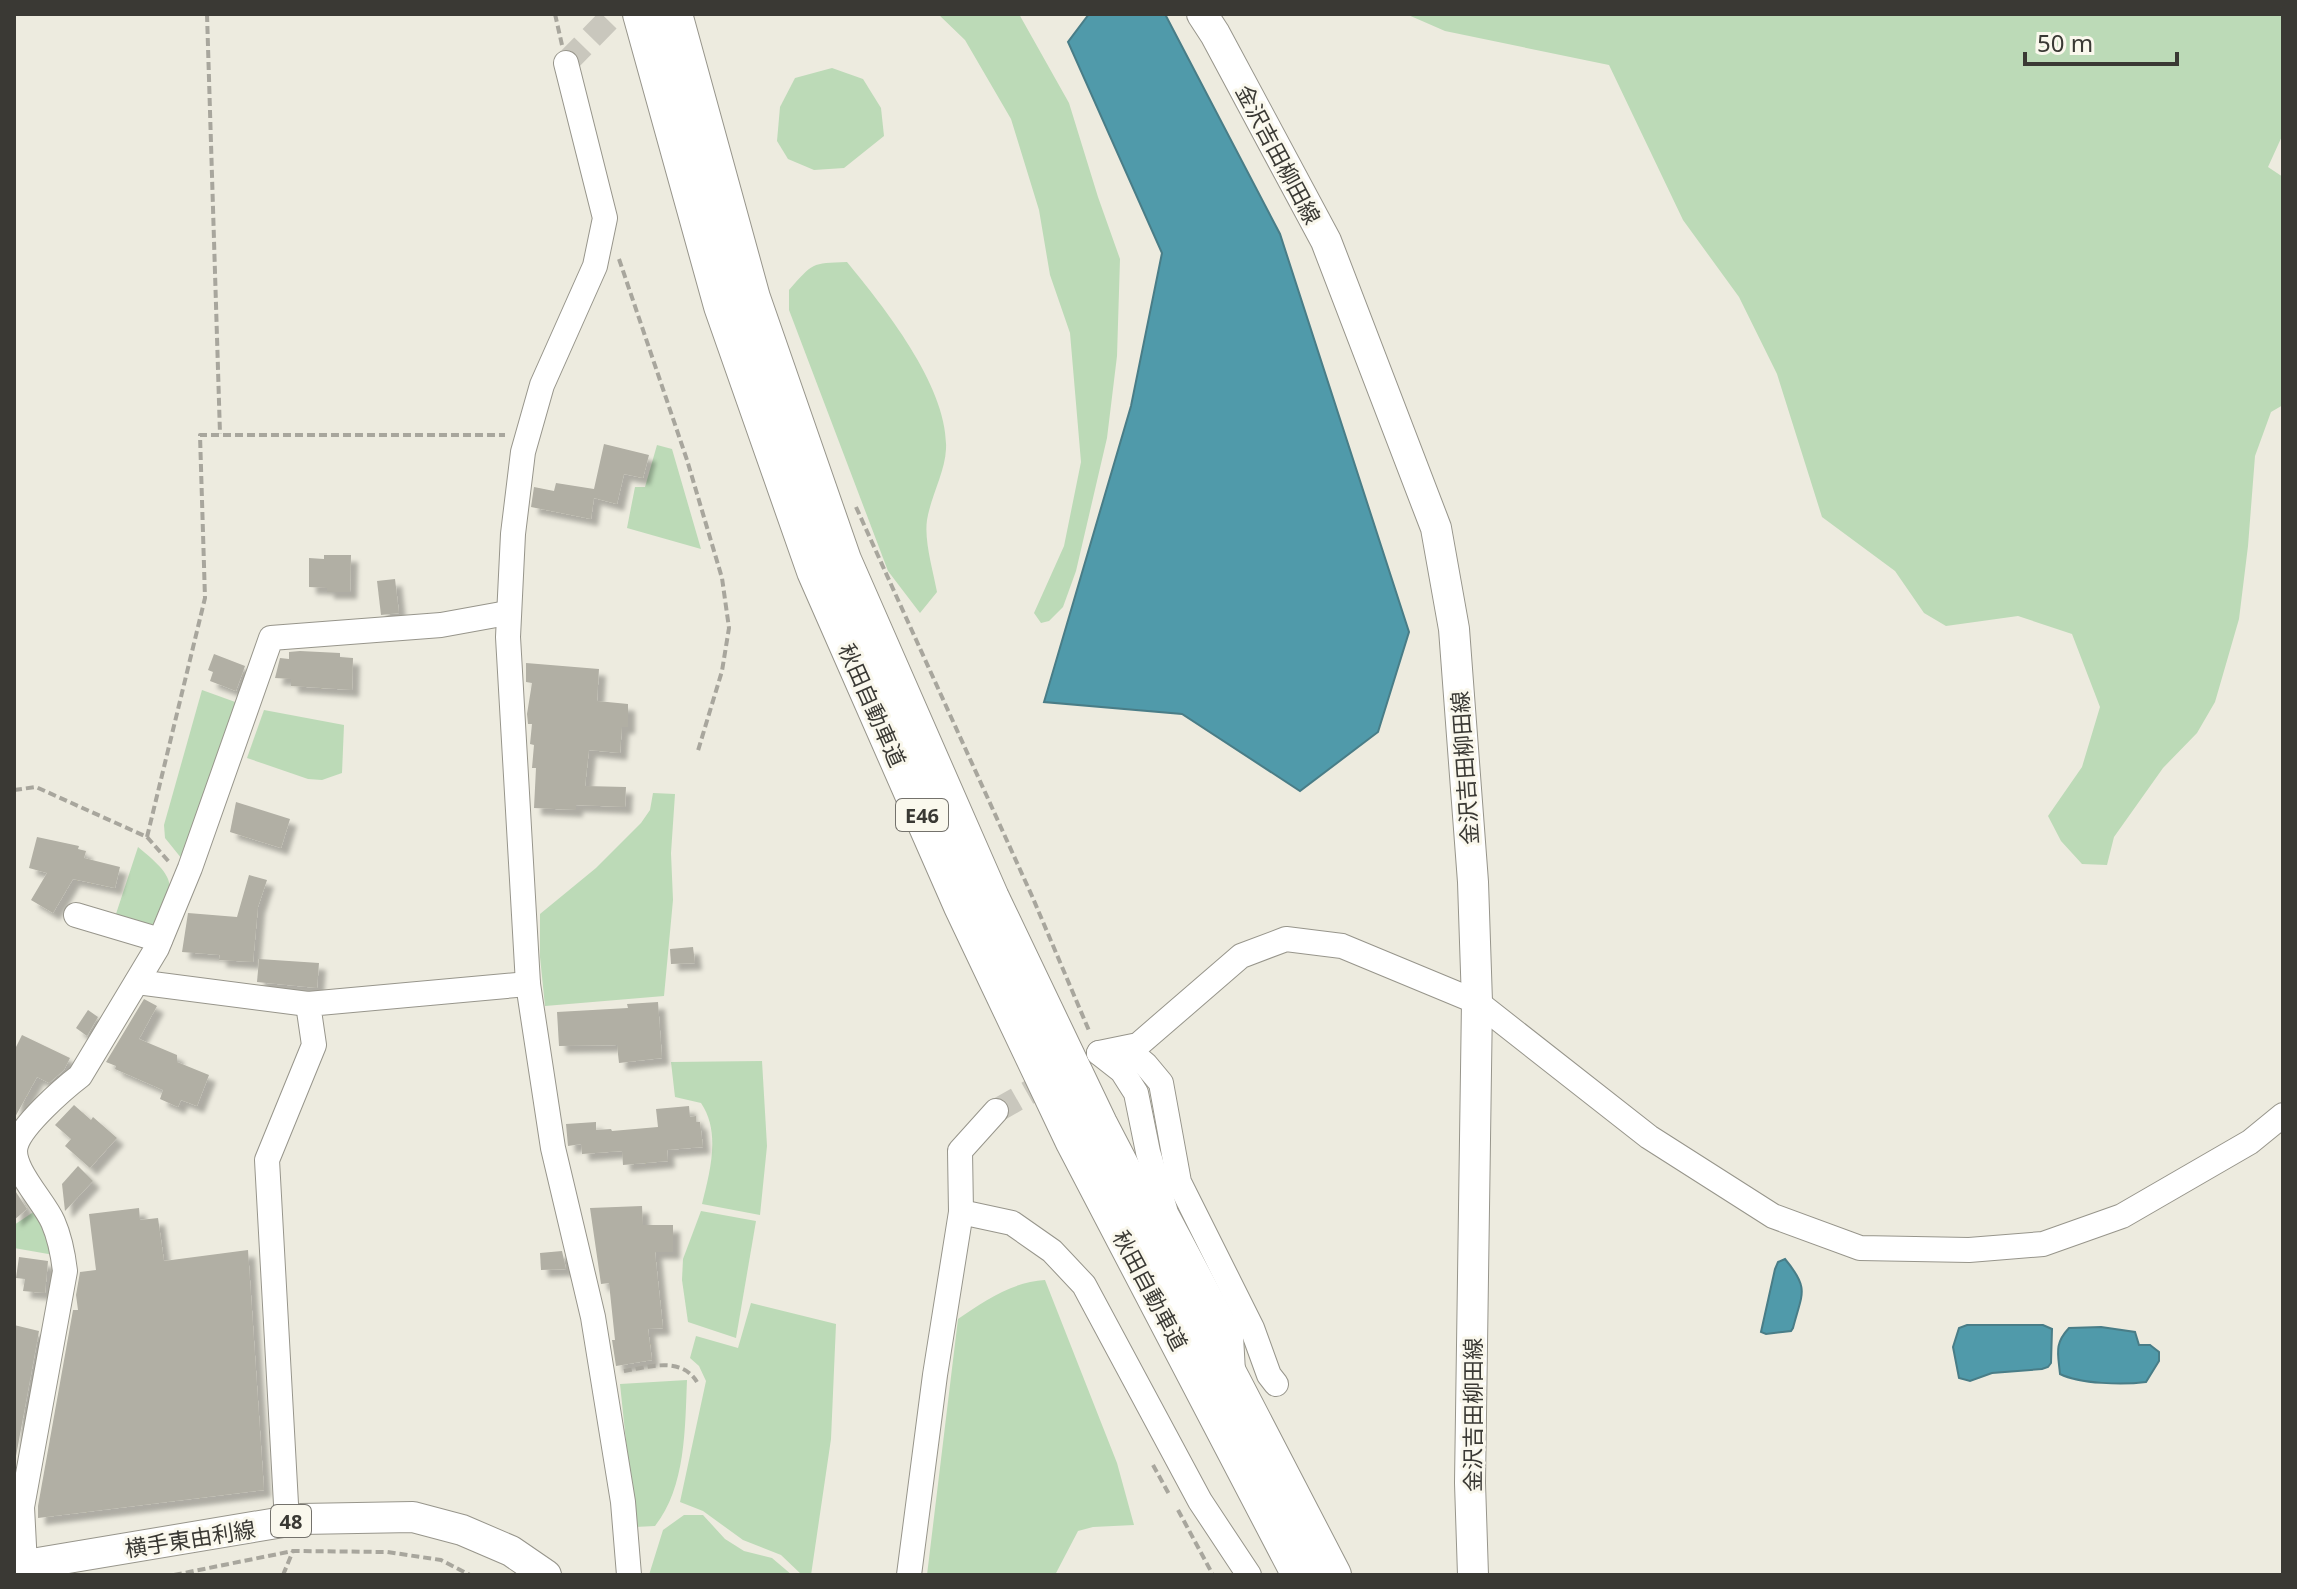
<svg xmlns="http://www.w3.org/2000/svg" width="2297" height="1589" viewBox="0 0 2297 1589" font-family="'Noto Sans','Noto Sans JP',sans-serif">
<defs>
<filter id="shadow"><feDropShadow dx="7" dy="7" stdDeviation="2" flood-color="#0004"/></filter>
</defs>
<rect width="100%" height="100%" fill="#edebdf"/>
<g fill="#bcdab7">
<path d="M938,14H1019L1069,103L1098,197L1120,259L1117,356L1107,438L1076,571L1063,607L1049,621L1041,623L1034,613L1064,546L1081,462L1070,333L1050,275L1039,210L1011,119L965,40Z"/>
<path d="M1406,14H2281L2283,134L2268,167L2283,177V405L2271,412L2255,456L2248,546L2239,619L2215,702L2197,733L2163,768L2114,837L2107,865L2082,864L2061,841L2048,816L2082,767L2100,707L2072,634L2018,616L1946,626L1924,613L1895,571L1822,517L1777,374L1739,297L1683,220L1609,65L1445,31Z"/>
<path d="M832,68L863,79L881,108L884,136L844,168L814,170L788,159L777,141L780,107L795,78Z"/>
<path d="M847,262C884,307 949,388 946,449C945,472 931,496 927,520C924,541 933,570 937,592L920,613L888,571L789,310V290C813,263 811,263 847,262Z"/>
<path d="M657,445L672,449L701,549L627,528L635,487H645Z"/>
<path d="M202,690L238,703L182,859L165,838L164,825Z"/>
<path d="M264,710L344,725L342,773L322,780L308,779L247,758Z"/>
<path d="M653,793L675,794L671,853L673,900L664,996L545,1006L540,957V914L596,868L641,823L650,810Z"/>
<path d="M138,847C181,882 174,886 155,934L114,920Z"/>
<path d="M762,1061L767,1146L760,1215L702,1204C710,1172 721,1132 701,1103L675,1097L671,1062Z"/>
<path d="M38,1209L54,1255L14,1248V1225Z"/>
<path d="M701,1211L756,1221L736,1338L688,1322L682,1280L683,1259Z"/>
<path d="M1045,1280L1117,1463L1134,1525L1093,1527L1078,1531L1055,1575H927L958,1319C984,1301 1012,1282 1045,1280Z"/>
<path d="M751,1303L836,1324L831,1439L811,1575H802L781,1555L743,1540L703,1511L680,1502L706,1381L699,1366L690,1358L696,1336L738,1348Z"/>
<path d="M687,1380C685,1428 686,1487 655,1526L635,1527L620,1384Z"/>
<path d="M684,1515H703L725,1539L744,1551L772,1558L792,1575H649L663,1530Z"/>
</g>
<g fill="#509aaa" stroke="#497d87" stroke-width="2">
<path d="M1089,14H1165L1280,234L1409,632L1378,732L1300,791L1182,714L1044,702L1131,406L1162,253L1068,42Z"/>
<path d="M1785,1259C1810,1289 1802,1293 1793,1328L1791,1331L1766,1334L1761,1332L1775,1269L1778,1262Z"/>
<path d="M1967,1325H2043L2052,1329L2051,1363L2048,1367L2042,1369L1992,1373L1970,1381L1959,1378L1953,1347L1959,1328Z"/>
<path d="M2101,1327L2135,1332L2139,1345H2150L2159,1352V1361L2146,1382C2123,1385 2080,1384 2060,1374C2058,1353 2054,1344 2069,1328Z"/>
</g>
<g fill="#b1afa4" filter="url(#shadow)">
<path d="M604,444L649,455L643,478L624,474L617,504L594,498L591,519L531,507L534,487L554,491L556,483L594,489Z"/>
<path d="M324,555H351L350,592H327V588L309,587V558L324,559Z"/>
<path d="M395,579L399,613L381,615L377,581Z"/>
<path d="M300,651L340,653V657L353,658L352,690L291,686V679L275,678L280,658L289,659V652Z"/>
<path d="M214,654L245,666L236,691L210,681L213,672L208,670Z"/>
<path d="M526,663L599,669L597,701L628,704V727H622L620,753L589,750L585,786L626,787L625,807L576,805V810L534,808L536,768H532L534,745L530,744L532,724H528L527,714L532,683L526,682Z"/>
<path d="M236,802L290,819L281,848L230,832Z"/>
<path d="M37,837L79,846L78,849L86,851L84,858L120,867L115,888L73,879L53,913L31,900L47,873L29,868Z"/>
<path d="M249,875L267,880L258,907L253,962L219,960L220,955L182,952L188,913L237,917Z"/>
<path d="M693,947L695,963L671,964L670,949Z"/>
<path d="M259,959L319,963L317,988L257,982Z"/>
<path d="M144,999L157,1006L139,1039L177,1055V1062L209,1075L197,1106L181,1100L178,1107L160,1099L163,1090L115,1069L116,1066L106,1062Z"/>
<path d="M658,1002L662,1058L619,1063L617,1045L559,1046L557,1012L628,1008L627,1004Z"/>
<path d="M88,1010L98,1017L87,1036L76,1028Z"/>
<path d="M22,1035L70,1058L64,1070L49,1083L37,1077L14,1119V1051Z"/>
<path d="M74,1105L91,1120L93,1117L117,1138L90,1168L65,1146L71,1139L55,1125Z"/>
<path d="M689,1106L690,1117L696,1116V1122H700L703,1147L667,1150L668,1161L623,1165L622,1151L582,1154L581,1144L568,1146L566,1124L596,1122V1130L611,1129L612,1131L658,1127L656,1109Z"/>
<path d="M78,1166L93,1181L65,1211L62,1184Z"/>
<path d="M14,1189L27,1209L14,1220Z"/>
<path d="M642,1206L643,1225H673V1252H655L663,1328L648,1329L652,1360L616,1366L612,1340H615L609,1283L601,1284L590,1208Z"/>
<path d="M139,1208L140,1220L158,1218L164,1261L248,1250L264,1490L38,1518V1506L73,1310H78L76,1295L80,1272L96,1270L89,1214Z"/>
<path d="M562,1251L566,1269L541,1270L540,1253Z"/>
<path d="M19,1257L48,1261L45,1293L23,1291L25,1279L16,1278Z"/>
<path d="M14,1325L39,1331L14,1467Z"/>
</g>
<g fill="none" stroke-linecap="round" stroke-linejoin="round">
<g stroke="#c9c7bd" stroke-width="24" stroke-dasharray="24 12" stroke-linecap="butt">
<path d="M566,63L614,14"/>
<path d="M996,1111L1056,1077"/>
</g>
<defs>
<g id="minor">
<path d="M566,63L605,218L595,266L542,385L523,452L513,534L508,637L528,984L553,1148L593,1317L623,1502L629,1575"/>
<path d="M76,915L160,940"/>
<path d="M137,982L308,1004"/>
<path d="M1126,1048L1146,1065L1161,1083L1179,1182L1252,1328L1269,1375L1276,1384"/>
<path d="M1099,1053L1138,1045L1241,956L1286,939L1342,946L1477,1002L1649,1137L1773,1216L1860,1248L1969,1250L2043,1244L2122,1216L2250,1142L2283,1115"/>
<path d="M1099,1053L1122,1071L1136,1093L1148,1152L1166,1213L1231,1336L1233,1372"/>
<path d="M961,1212L1012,1223L1052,1251L1084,1285L1200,1501L1249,1575"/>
<path d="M287,1522L267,1160L314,1045L308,1004L528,984"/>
<path d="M25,1565L22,1507L65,1271C63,1254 60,1238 53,1222C44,1201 9,1167 16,1145C22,1125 63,1089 80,1076L157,948L190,868L271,638L441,625L507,613"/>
<path d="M909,1575L935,1375L961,1212L960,1151L996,1111"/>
</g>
<g id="major">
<path d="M1202,14L1215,34L1326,241L1436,528L1454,629L1473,882L1477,1002L1470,1483L1473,1575"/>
<path d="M14,1567L301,1519L413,1517L462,1530L511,1551L546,1575"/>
</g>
<g id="highway">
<path d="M641,14L722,306L815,571L962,906L1074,1142L1300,1575"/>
<path d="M674,14L752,298L843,560L991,898L1099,1124L1333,1575"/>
</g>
</defs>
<use href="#minor" stroke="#97958b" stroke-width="26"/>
<use href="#major" stroke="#97958b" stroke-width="32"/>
<use href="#highway" stroke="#97958b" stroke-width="38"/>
<g stroke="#a8a69d" stroke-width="4" stroke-dasharray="8 4" stroke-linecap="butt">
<path d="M207,14L220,434"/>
<path d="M555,14L562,45"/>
<path d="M619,259L687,460L722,578L729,628L722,671L697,754"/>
<path d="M856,507L1032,896L1090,1033"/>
<path d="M14,790L36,787L147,837L170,863"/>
<path d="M147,837L205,598L200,435H505"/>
<path d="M624,1371C649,1367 681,1356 697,1382"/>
<path d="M1153,1465L1170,1496"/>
<path d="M1178,1510L1213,1575"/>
<path d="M174,1575L293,1551L387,1552L441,1560L470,1575"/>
<path d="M283,1575L293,1551"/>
</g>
<use href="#minor" stroke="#fff" stroke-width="24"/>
<use href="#major" stroke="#fff" stroke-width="30"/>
<use href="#highway" stroke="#fff" stroke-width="36"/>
</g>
<g text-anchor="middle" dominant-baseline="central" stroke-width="6" stroke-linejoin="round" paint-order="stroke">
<g fill="#faf8ed" stroke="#74726c" stroke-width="2">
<rect x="896" y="799" width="52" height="32" rx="6"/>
<rect x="271" y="1505" width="40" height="32" rx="6"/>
</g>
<g font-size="20" font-weight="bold" fill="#3a3934">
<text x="922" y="815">E46</text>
<text x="291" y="1521">48</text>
</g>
<g font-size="22" fill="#3a3934" stroke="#faf8ed">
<text transform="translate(1279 154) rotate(62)">金沢吉田柳田線</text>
<text transform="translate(873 705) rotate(66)">秋田自動車道</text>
<text transform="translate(1464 768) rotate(-94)">金沢吉田柳田線</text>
<text transform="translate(1151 1290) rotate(62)">秋田自動車道</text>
<text transform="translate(1472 1415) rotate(-90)">金沢吉田柳田線</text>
<text transform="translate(190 1538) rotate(-9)">横手東由利線</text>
</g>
</g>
<rect width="2297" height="1589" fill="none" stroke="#3a3934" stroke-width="32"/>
<path d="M2025 52v12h152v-12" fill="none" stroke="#3a3934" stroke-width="4"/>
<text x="2037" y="52" font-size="24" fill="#3a3934" stroke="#faf8ed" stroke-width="6" paint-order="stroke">50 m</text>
</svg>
